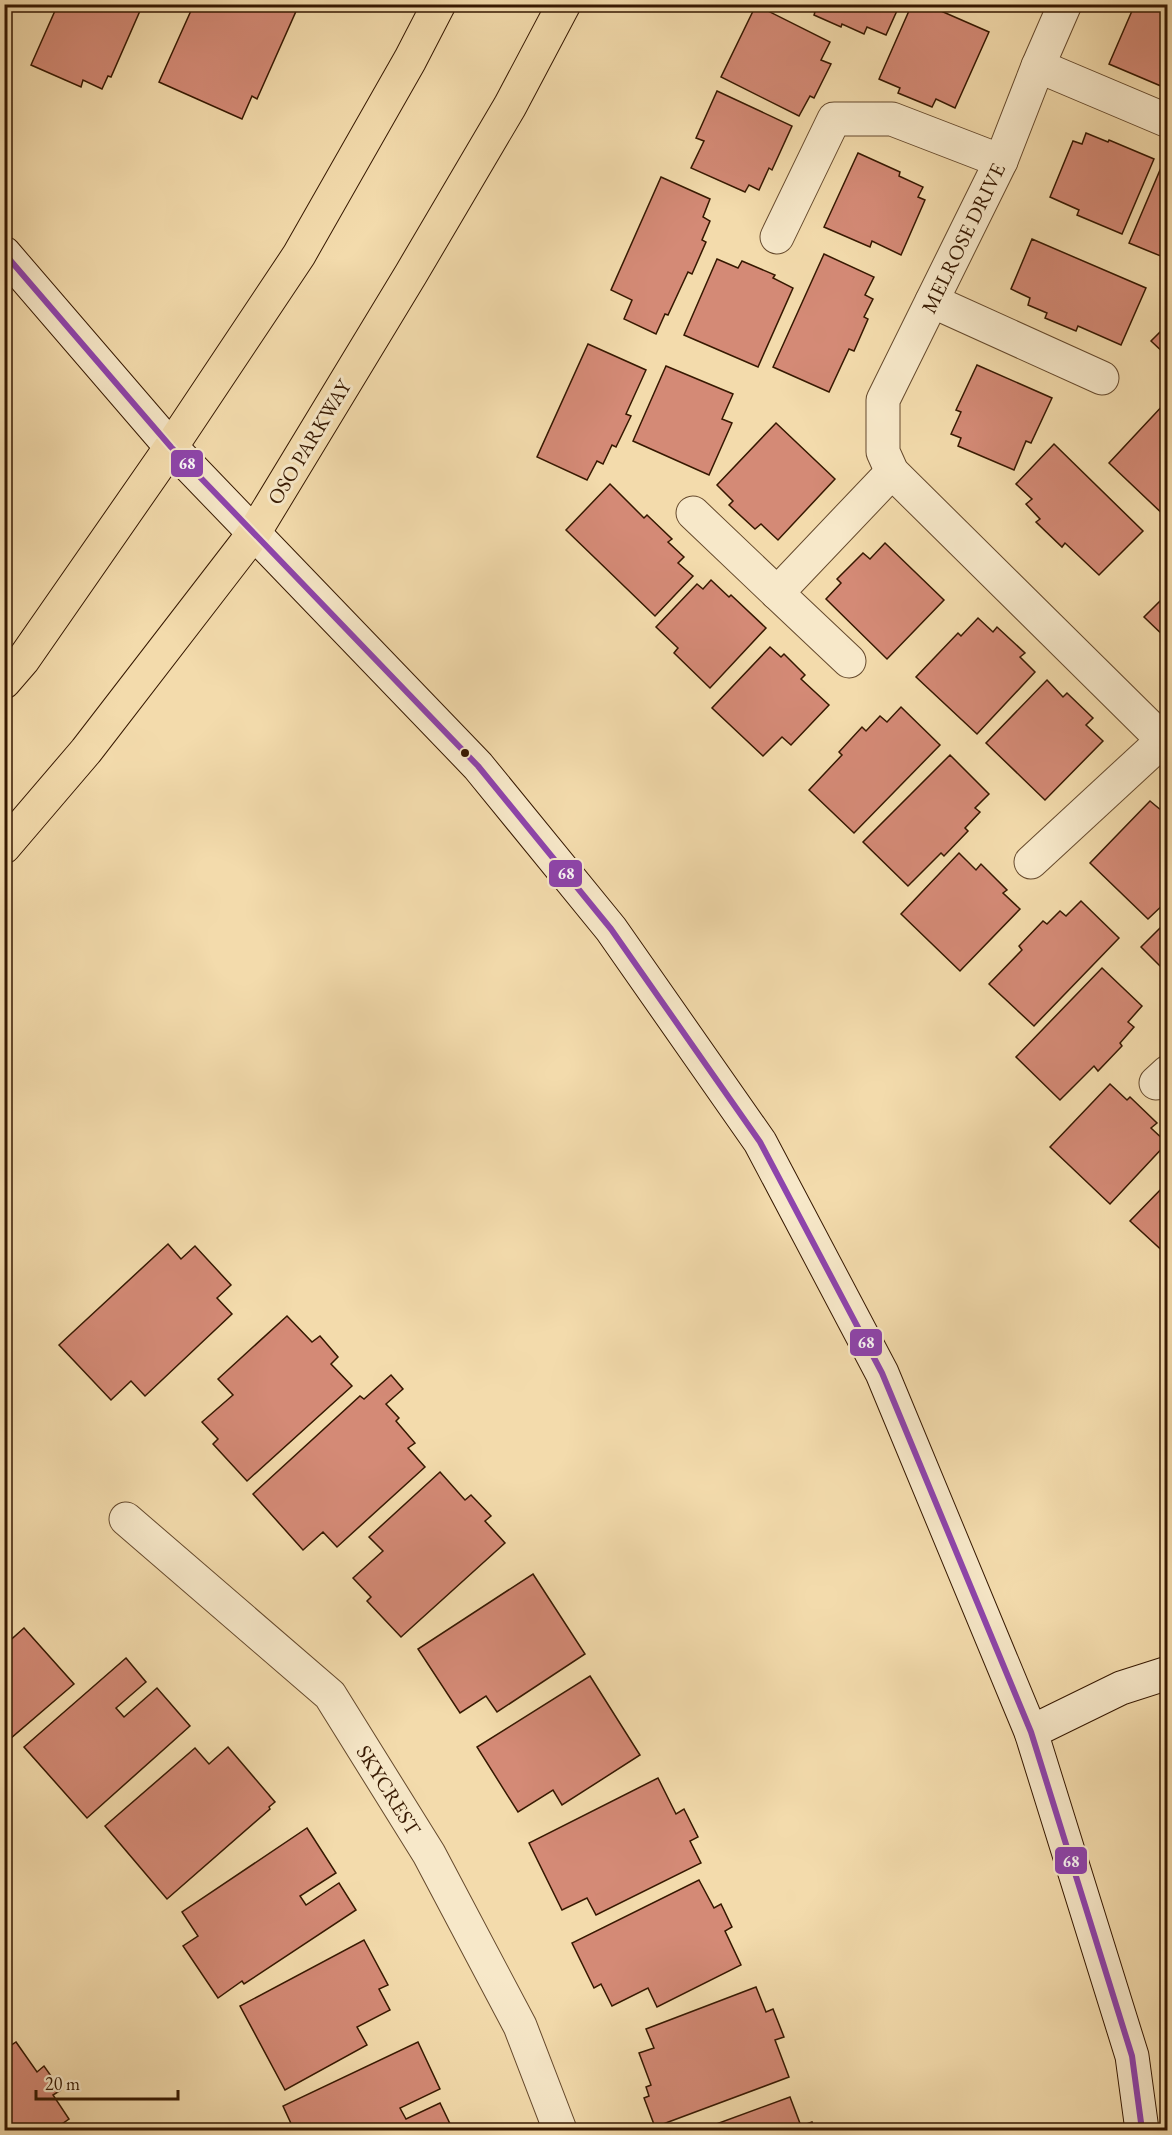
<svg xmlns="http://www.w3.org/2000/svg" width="1172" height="2135" viewBox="0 0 1172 2135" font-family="'EB Garamond',serif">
<rect width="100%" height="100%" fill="#f3dbac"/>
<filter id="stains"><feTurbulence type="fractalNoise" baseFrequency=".00333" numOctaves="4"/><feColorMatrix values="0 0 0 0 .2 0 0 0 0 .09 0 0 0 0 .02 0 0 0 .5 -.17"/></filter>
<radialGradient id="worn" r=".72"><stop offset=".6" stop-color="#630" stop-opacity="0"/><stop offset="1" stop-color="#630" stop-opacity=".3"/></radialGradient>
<g fill="#d48a76" stroke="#361801" stroke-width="1.5">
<path d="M58,4H143L111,77L108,76L102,89L83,80L81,87L31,65Z"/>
<path d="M194,4H287L297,9L257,99L252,96L242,119L159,82Z"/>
<path d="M797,4H900L886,35L867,27L864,34L842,24L841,27L814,15L815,12Z"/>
<path d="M912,4H925L989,32L955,108L936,99L932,107L898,93L900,88L879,79Z"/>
<path d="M1135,4H1168V89L1109,64Z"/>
<path d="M756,5L830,42L821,60L831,64L814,98L810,96L799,116L721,77Z"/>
<path d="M717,91L792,126L772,170L769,168L759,190L749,185L745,192L691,168L704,141L696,138Z"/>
<path d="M1086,133L1108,142L1109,140L1154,159L1122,234L1077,215L1079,210L1050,197L1073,141L1082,144Z"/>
<path d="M858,153L900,172L899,176L923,187L918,197L925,200L901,255L872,241L870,247L824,227Z"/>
<path d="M1163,163L1168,165V259L1129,243Z"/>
<path d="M661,177L710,199L703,217L710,221L702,240L706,242L692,274L688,272L668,315L665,314L656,334L624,319L632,300L611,290Z"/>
<path d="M1032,239L1146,288L1121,345L1078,326L1076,331L1045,318L1047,313L1028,305L1030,298L1011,289Z"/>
<path d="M824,254L874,277L865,295L873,299L864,317L868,319L854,351L849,349L829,392L773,367Z"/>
<path d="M717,259L738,268L742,261L775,275L773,278L793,288L758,367L684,335Z"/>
<path d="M1168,324V367L1161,362L1167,356L1151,341Z"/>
<path d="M588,344L646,370L626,414L631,416L616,447L612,445L603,464L597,461L587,480L537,457Z"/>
<path d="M977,365L1052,398L1031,443L1026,441L1014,470L958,446L961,438L951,434L961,412L956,410Z"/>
<path d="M666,366L733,394L722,419L732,423L709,475L633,441Z"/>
<path d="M1165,403L1168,406V519L1109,463Z"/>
<path d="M776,423L835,479L778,540L761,524L755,529L729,505L733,501L717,485Z"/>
<path d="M1054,444L1143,531L1099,575L1065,543L1062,547L1036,522L1040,519L1026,504L1032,499L1016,484Z"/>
<path d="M610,484L644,518L647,515L672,539L668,542L684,557L678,563L693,576L655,616L566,530Z"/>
<path d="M885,543L944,600L887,659L826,599L841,583L837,579L863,553L870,559Z"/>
<path d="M711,580L729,597L731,595L766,628L710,688L674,653L678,648L656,627L697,584L703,589Z"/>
<path d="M1168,593V640L1144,617Z"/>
<path d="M978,618L993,632L997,627L1025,653L1020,657L1035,672L977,734L916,677L958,633L961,636Z"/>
<path d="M770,647L781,657L784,654L805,675L801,679L829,705L791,745L782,737L763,756L712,708Z"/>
<path d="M1047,680L1063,697L1067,693L1093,718L1086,725L1103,741L1045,800L986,743Z"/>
<path d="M901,707L940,745L854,833L809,790L842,755L839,752L862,727L866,731L880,716L887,722Z"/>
<path d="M950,755L989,794L975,808L980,812L965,828L968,831L944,856L941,853L908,886L863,842Z"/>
<path d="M1150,801L1168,816V900L1148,919L1090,863Z"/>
<path d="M959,853L976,870L981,864L1007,890L1003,893L1020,909L960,971L901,914Z"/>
<path d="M1081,901L1119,938L1034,1026L989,984L1022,950L1019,946L1043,921L1047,924L1060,911L1066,916Z"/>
<path d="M1168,920V974L1141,947Z"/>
<path d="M1102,968L1142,1006L1128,1022L1134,1027L1120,1043L1122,1046L1098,1071L1094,1066L1060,1100L1016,1057Z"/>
<path d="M1110,1084L1127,1100L1130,1097L1157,1123L1151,1128L1167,1143L1110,1204L1050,1147Z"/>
<path d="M1168,1177V1256L1130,1221L1164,1186L1161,1183Z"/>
<path d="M168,1244L181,1259L195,1246L231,1285L217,1298L232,1314L145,1396L131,1381L111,1400L59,1345Z"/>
<path d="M287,1316L312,1342L320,1336L338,1357L331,1364L352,1386L247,1481L213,1444L218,1439L202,1422L233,1395L218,1379Z"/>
<path d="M391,1375L403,1389L386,1404L399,1418L396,1421L415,1443L408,1448L425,1467L337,1547L323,1532L303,1550L253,1494L360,1396L364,1399Z"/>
<path d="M440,1472L465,1500L471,1495L491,1516L485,1521L505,1543L401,1637L367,1601L371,1597L353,1578L383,1551L369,1537Z"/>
<path d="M533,1574L585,1654L497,1712L486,1696L460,1713L418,1649Z"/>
<path d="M24,1628L74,1684L4,1744V1643L6,1644Z"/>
<path d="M126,1658L146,1682L116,1708L124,1717L157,1688L190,1726L87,1818L24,1747Z"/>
<path d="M590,1676L640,1755L562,1805L553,1790L518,1812L477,1747Z"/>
<path d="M228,1747L275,1802L269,1807L270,1809L167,1899L105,1826L195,1748L209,1764Z"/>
<path d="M658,1778L676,1814L684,1809L698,1837L690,1841L701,1863L596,1915L587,1898L562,1910L529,1843Z"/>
<path d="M307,1828L336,1873L300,1896L306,1905L339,1883L356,1910L244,1984L242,1981L218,1998L183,1946L198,1936L182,1912Z"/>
<path d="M699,1880L714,1908L721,1904L732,1927L725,1931L741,1965L657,2007L648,1988L612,2006L601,1984L594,1988L572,1943Z"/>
<path d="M364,1940L388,1985L379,1989L390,2010L357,2027L367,2045L285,2090L240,2006Z"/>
<path d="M756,1987L766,2012L773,2009L784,2037L775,2040L789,2077L655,2127L644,2098L649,2096L646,2087L651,2085L639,2053L654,2048L646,2029Z"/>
<path d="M16,2042L37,2072L44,2066L61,2090L53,2095L69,2119L53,2130H4V2050Z"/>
<path d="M418,2042L440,2089L400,2108L406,2119L440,2103L453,2130H294L283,2106Z"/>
<path d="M790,2097L801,2126L812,2122L815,2130H700Z"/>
</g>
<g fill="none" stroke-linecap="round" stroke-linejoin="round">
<defs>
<g id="street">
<path d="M1065,4L1038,66L1001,161L883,400V452L892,472L1168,745"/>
<path d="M1038,66L1168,121"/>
<path d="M777,237L834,119H892L1001,161"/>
<path d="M932,301L1102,378"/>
<path d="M693,513L777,593"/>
<path d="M849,661L777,593L892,472"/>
<path d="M1031,862L1163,740"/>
<path d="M1156,1083L1168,1072"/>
<path d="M126,1519L330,1695L429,1854L520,2026L560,2130"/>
</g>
<g id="secondary">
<path d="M4,253L171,447L478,766L611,929L760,1142L882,1373L1031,1732L1132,2056L1142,2130"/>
<path d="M1031,1732L1121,1688L1168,1673"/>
</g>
<g id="primary">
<path d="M4,682L23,660L171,447L299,255L410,60L439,4"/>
<path d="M4,847L86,751L254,533L411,274L510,106L564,4"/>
</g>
</defs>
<use href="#street" stroke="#65492c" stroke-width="35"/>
<use href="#secondary" stroke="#361801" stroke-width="35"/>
<use href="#primary" stroke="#361801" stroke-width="35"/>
<use href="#street" stroke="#f7e8c9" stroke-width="33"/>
<use href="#secondary" stroke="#f7e8c9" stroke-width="33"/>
<use href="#primary" stroke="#f3dbac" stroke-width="33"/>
<defs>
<path id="bus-1" d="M4,253L171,447L478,766L611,929L760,1142L882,1373L1031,1732L1132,2056L1142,2130"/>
</defs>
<use href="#bus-1" stroke="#f7e8c9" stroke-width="10"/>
<use href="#bus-1" stroke="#8e44ad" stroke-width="6"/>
</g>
<circle fill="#361801" stroke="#f7e8c9" stroke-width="2" cx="465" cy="753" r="5"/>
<g text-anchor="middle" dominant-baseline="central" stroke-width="6" stroke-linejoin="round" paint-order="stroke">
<g font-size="21" fill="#361801" stroke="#f7e8c9">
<text transform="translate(963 238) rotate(-64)">MELROSE DRIVE</text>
<text transform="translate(309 442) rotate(-59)">OSO PARKWAY</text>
<text transform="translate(389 1790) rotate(58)">SKYCREST</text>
</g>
</g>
<g stroke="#f7e8c9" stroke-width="2">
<rect x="170" y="449" width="34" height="29" rx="6" fill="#8e44ad"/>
<rect x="548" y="859" width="35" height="29" rx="6" fill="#8e44ad"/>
<rect x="849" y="1328" width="34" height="29" rx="6" fill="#8e44ad"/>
<rect x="1054" y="1846" width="34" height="29" rx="6" fill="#8e44ad"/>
</g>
<g font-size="16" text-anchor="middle" font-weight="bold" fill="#fff">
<text x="187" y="469">68</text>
<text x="566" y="879">68</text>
<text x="866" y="1348">68</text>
<text x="1071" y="1867">68</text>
</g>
<rect width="1172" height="2135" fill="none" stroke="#f3dbac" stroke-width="24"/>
<rect x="6" y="6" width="1160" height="2123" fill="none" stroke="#361801" stroke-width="3"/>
<rect x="12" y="12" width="1148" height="2111" fill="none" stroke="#361801" stroke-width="1.5"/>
<path d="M36 2090v9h142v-9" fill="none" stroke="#361801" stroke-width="3"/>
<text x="45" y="2090" font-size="18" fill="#361801" stroke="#f7e8c9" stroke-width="4.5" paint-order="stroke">20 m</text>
<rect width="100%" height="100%" filter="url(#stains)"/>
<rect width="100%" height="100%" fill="url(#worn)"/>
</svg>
